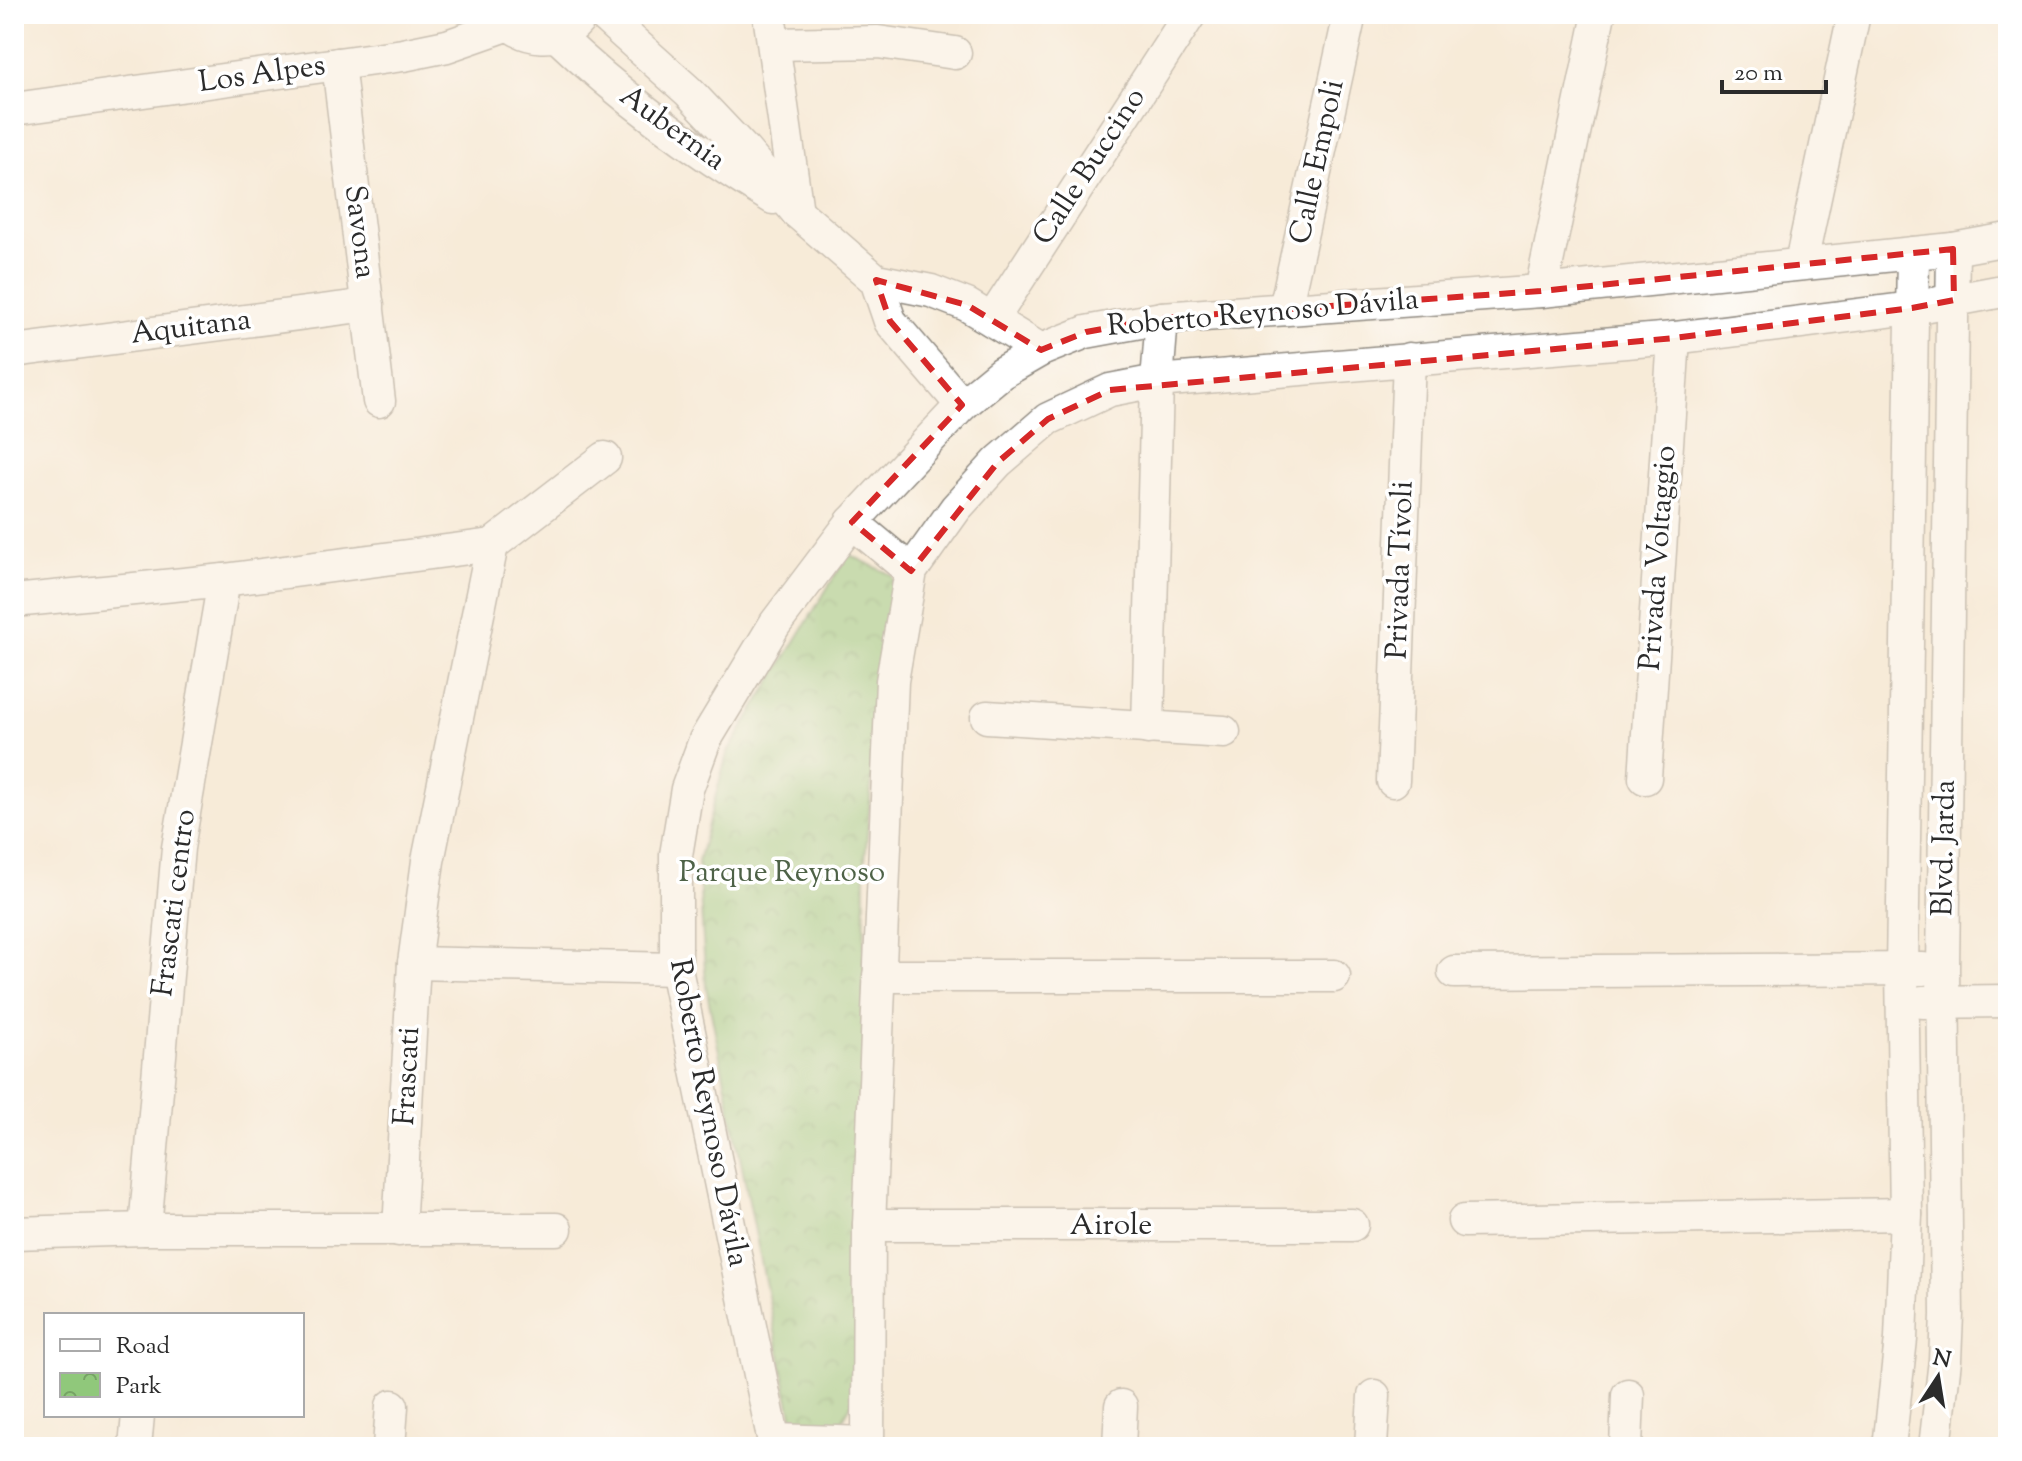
<svg xmlns="http://www.w3.org/2000/svg" width="2022" height="1461" viewBox="0 0 2022 1461" font-family="'Sorts Mill Goudy',serif">
<defs>
<pattern id="park-crowns" width="20" height="18" patternUnits="userSpaceOnUse" patternTransform="scale(2)"><rect width="20" height="18" fill="#90c87b"/><path d="M2 6a3 3 0 1 1 6 0M12 15a3 3 0 1 1 6 0" fill="none" stroke="#76a365"/></pattern>
</defs>
<rect width="100%" height="100%" fill="#fff"/>
<filter id="ink" filterUnits="userSpaceOnUse"><feTurbulence type="fractalNoise" baseFrequency=".0125" numOctaves="2"/><feDisplacementMap in="SourceGraphic" scale="16" xChannelSelector="R" yChannelSelector="G"/><feConvolveMatrix kernelMatrix="1 2 1 2 8 2 1 2 1" color-interpolation-filters="sRGB"/></filter>
<filter id="wash" filterUnits="userSpaceOnUse"><feTurbulence type="fractalNoise" baseFrequency=".006" numOctaves="4" result="noise"/><feDisplacementMap in="SourceGraphic" scale="32" xChannelSelector="R" yChannelSelector="G"/><feGaussianBlur stdDeviation="1.8" result="paint"/><feColorMatrix in="noise" values="0 0 0 0 0 0 0 0 0 0 0 0 0 0 0 0 0 1.4 0 .05"/><feComposite in="paint" operator="in"/></filter>
<g filter="url(#wash)">
<rect width="100%" height="100%" fill="#f7ebd8"/>
<path fill="url(#park-crowns)" stroke="#5e7a53" stroke-width="2" d="M848,554L892,575L900,605L881,667L865,861L862,1386L840,1424L795,1431L706,987L698,861L727,754Z"/>
</g>
<g filter="url(#ink)">
<g fill="none" stroke-linecap="round" stroke-linejoin="round">
<defs>
<g id="street">
<path d="M498,14C520,41 563,47 583,14"/>
<path d="M602,14L688,91L744,150L797,212L876,280L931,291L967,305L1041,350"/>
<path d="M769,14L797,212"/>
<path d="M556,35C622,98 695,151 773,198"/>
<path d="M775,44L878,42L955,53"/>
<path d="M338,64L379,401"/>
<path d="M14,109L403,55L447,46L507,25"/>
<path d="M1801,263L1854,14"/>
<path d="M876,280L890,321L962,405"/>
<path d="M1541,291L1599,14"/>
<path d="M1285,309L1350,14"/>
<path d="M992,320L1190,14"/>
<path d="M14,351L368,305"/>
<path d="M852,522L911,571"/>
<path d="M14,601L224,580L492,545L605,458"/>
<path d="M987,717L1224,732"/>
<path d="M1148,728L1157,381L1162,318"/>
<path d="M1645,778L1674,338"/>
<path d="M1393,781L1409,359"/>
<path d="M414,963L676,969"/>
<path d="M1454,972L1923,969"/>
<path d="M879,976H1334"/>
<path d="M1923,1002L2008,1001"/>
<path d="M1464,1221L1906,1214"/>
<path d="M869,1225H1352"/>
<path d="M145,1229L178,848L224,580"/>
<path d="M399,1230L414,963L428,861L492,545"/>
<path d="M14,1233L145,1229H556"/>
<path d="M774,1440L868,1443"/>
<path d="M135,1447L138,1415"/>
<path d="M389,1447L392,1406"/>
<path d="M775,1447L676,969V855L687,789L705,740L775,624L852,522L962,405L1001,373L1041,350L1086,332L1162,318L1541,291L1953,249L2008,239"/>
<path d="M868,1447L869,1225L892,681L911,571L956,508L998,462L1048,419L1110,390L1157,381L1674,338L1912,308L2008,290"/>
<path d="M1119,1447L1121,1406"/>
<path d="M1371,1447L1374,1396"/>
<path d="M1626,1447L1628,1395"/>
<path d="M1889,1447L1901,1339L1906,1214L1902,970L1913,253"/>
<path d="M1935,1447L1945,1360L1947,1315L1943,968L1953,249"/>
</g>
</defs>
<use href="#street" stroke="#918b82" stroke-width="35"/>
<use href="#street" stroke="#fff" stroke-width="32"/>
</g>
</g>
<path d="M0 0H2022V1461H0ZM1953,249L1954,300L1912,308L1674,338L1110,390L1048,419L998,462L911,571L852,522L962,405L890,321L876,280L967,305L1041,350L1086,332L1162,318L1541,291Z" fill="#f7ebd8" fill-opacity=".55" fill-rule="evenodd"/>
<path fill="none" stroke="#d62828" stroke-width="6" stroke-dasharray="16 10" stroke-linejoin="round" d="M1953,249L1954,300L1912,308L1674,338L1110,390L1048,419L998,462L911,571L852,522L962,405L890,321L876,280L967,305L1041,350L1086,332L1162,318L1541,291Z"/>
<g text-anchor="middle" dominant-baseline="central" stroke-width="7" stroke-linejoin="round" paint-order="stroke">
<g font-size="30" fill="#2b2b2b" stroke="#fff">
<text transform="translate(262 75) rotate(-8)">Los Alpes</text>
<text transform="translate(672 129) rotate(36)">Aubernia</text>
<text transform="translate(1318 162) rotate(-78)">Calle Empoli</text>
<text transform="translate(1090 167) rotate(-57)">Calle Buccino</text>
<text transform="translate(359 232) rotate(83)">Savona</text>
<text transform="translate(1263 314) rotate(-5)">Roberto Reynoso Dávila</text>
<text transform="translate(191 328) rotate(-7)">Aquitana</text>
<text transform="translate(1659 558) rotate(-86)">Privada Voltaggio</text>
<text transform="translate(1401 570) rotate(-88)">Privada Tívoli</text>
<text transform="translate(1945 848) rotate(-89)">Blvd. Jarda</text>
<text transform="translate(175 903) rotate(-83)">Frascati centro</text>
<text transform="translate(408 1076) rotate(-87)">Frascati</text>
<text transform="translate(708 1113) rotate(79)">Roberto Reynoso Dávila</text>
<text x="1111" y="1226">Airole</text>
</g>
<g font-size="30" fill="#4e6247" stroke="#fff">
<text x="782" y="873">Parque Reynoso</text>
</g>
</g>
<rect width="2022" height="1461" fill="none" stroke="#fff" stroke-width="48"/>
<rect x="44" y="1313" width="260" height="104" fill="#ffffff" stroke="#aaaaaa" stroke-width="2"/>
<rect x="60" y="1339" width="40" height="12" fill="#ffffff" stroke="#aaaaaa" stroke-width="2"/>
<text x="116" y="1353" font-size="24" fill="#2b2b2b">Road</text>
<rect x="60" y="1373" width="40" height="24" fill="url(#park-crowns)" stroke="#aaaaaa" stroke-width="2"/>
<text x="116" y="1393" font-size="24" fill="#2b2b2b">Park</text>
<g transform="translate(1938 1377) rotate(12)" stroke="#ffffff" stroke-width="6" paint-order="stroke">
<path d="M0-6L14 30L0 20L-14 30Z" fill="#2b2b2b"/>
<text y="-12" font-size="22" font-weight="bold" text-anchor="middle" fill="#2b2b2b">N</text>
</g>
<path d="M1722 80v12h104v-12" fill="none" stroke="#2b2b2b" stroke-width="4"/>
<text x="1734" y="80" font-size="24" fill="#2b2b2b" stroke="#ffffff" stroke-width="6" paint-order="stroke">20 m</text>
</svg>
